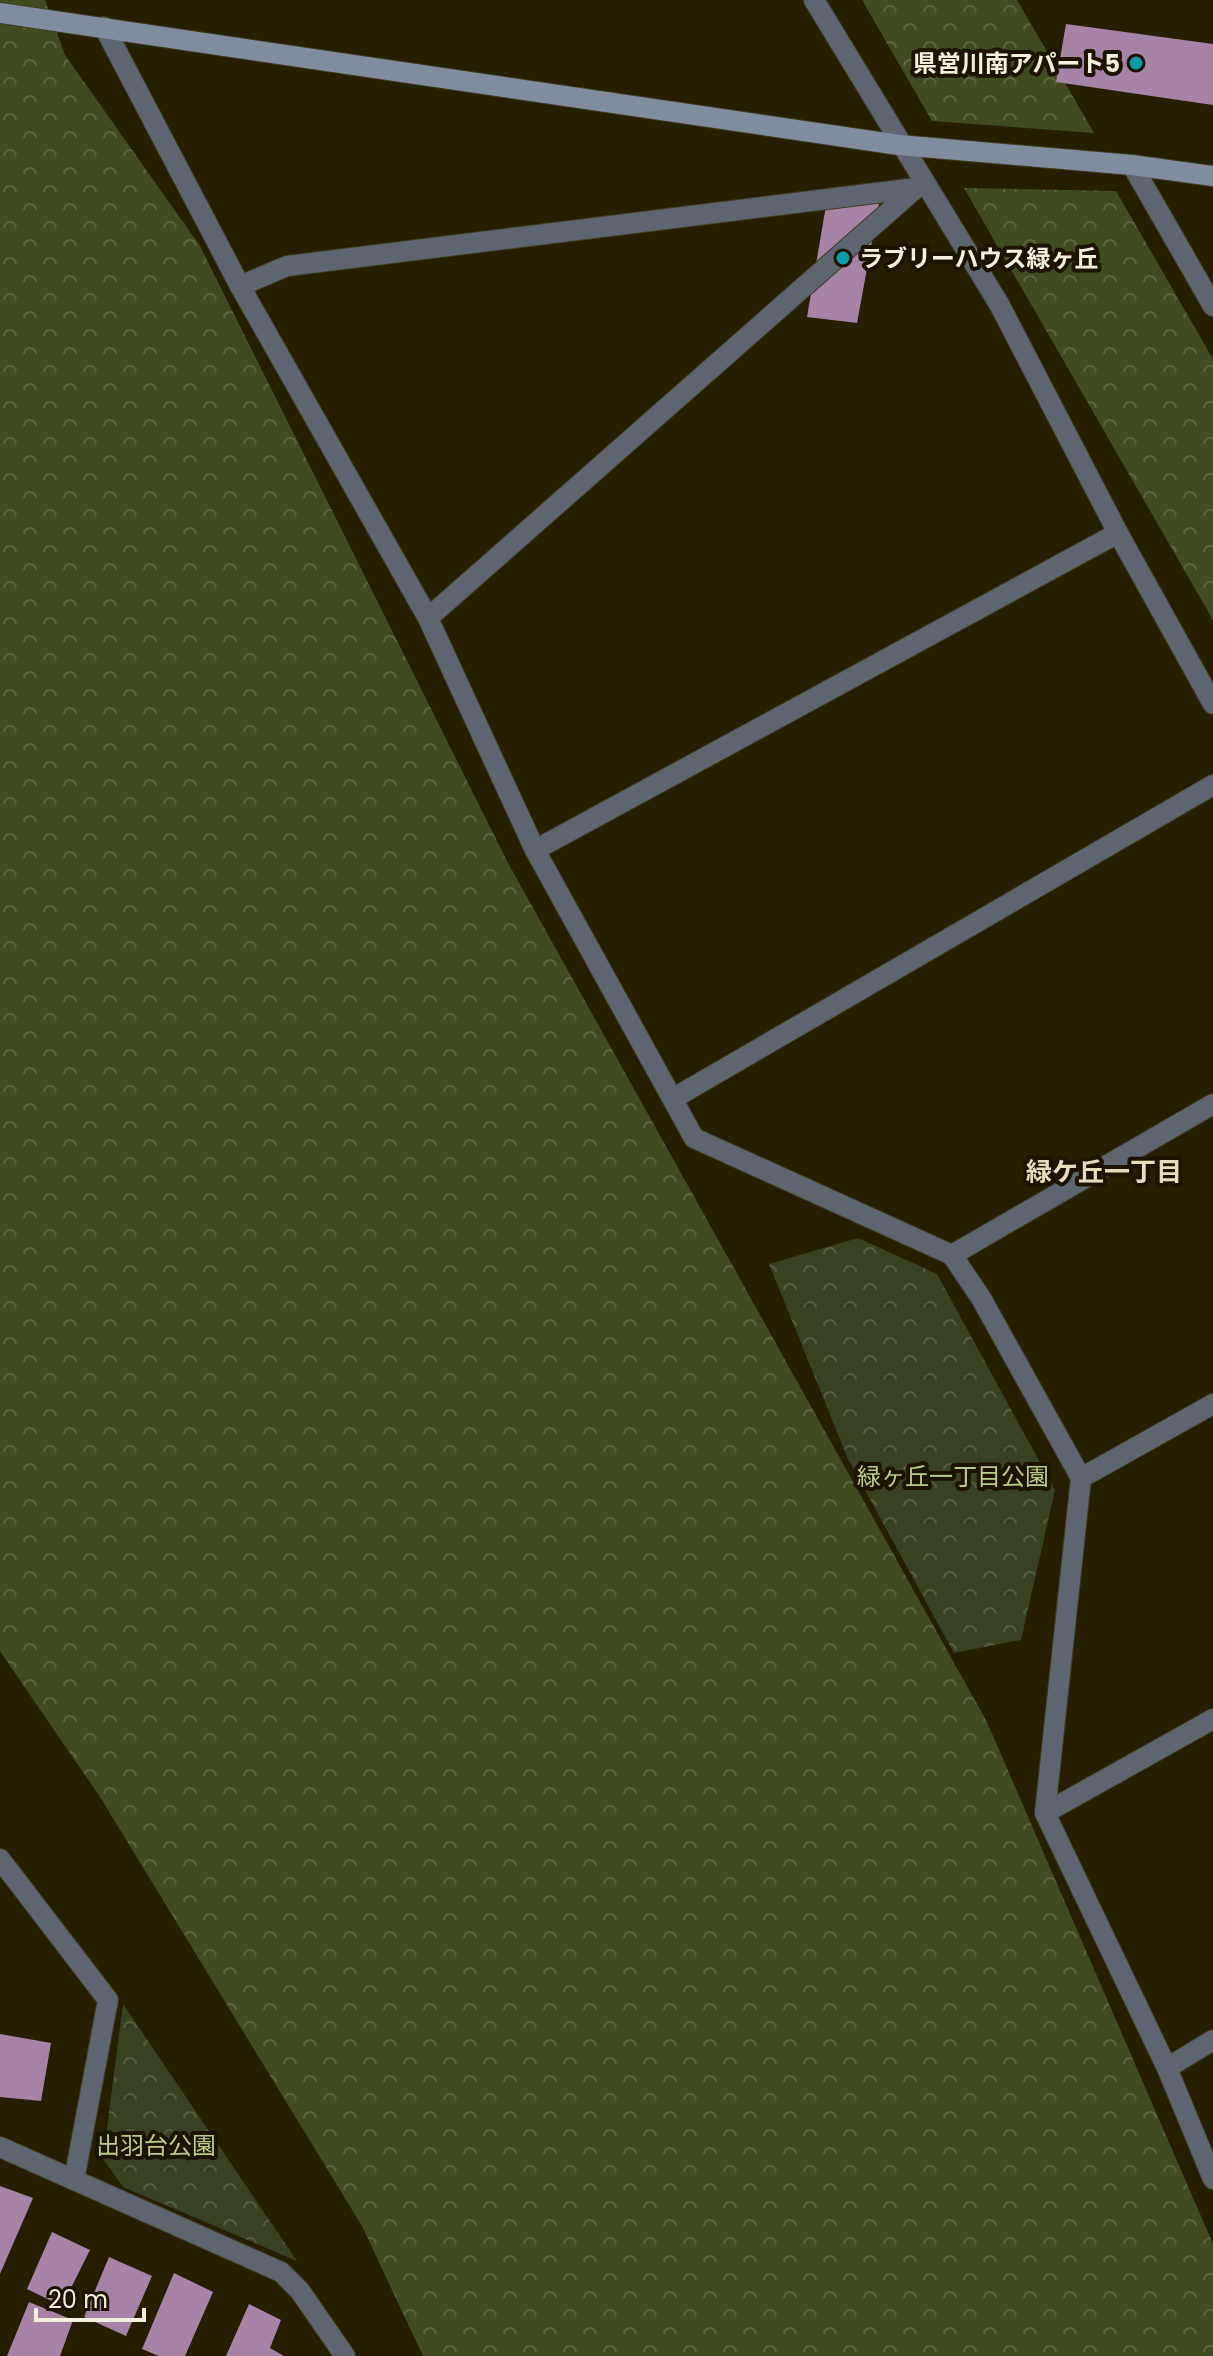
<svg xmlns="http://www.w3.org/2000/svg" width="1213" height="2356" viewBox="0 0 1213 2356" font-family="Poppins,'Noto Sans JP',sans-serif">
<defs>
<pattern id="forest-crowns" width="20" height="18" patternUnits="userSpaceOnUse" patternTransform="scale(2)"><rect width="20" height="18" fill="#404c20"/><path d="M2 6a3 3 0 1 1 6 0M12 15a3 3 0 1 1 6 0" fill="none" stroke="#5c6640"/></pattern>
<pattern id="park-crowns" width="20" height="18" patternUnits="userSpaceOnUse" patternTransform="scale(2)"><rect width="20" height="18" fill="#394123"/><path d="M2 6a3 3 0 1 1 6 0M12 15a3 3 0 1 1 6 0" fill="none" stroke="#565d42"/></pattern>
</defs>
<rect width="100%" height="100%" fill="#251e01"/>
<g fill="url(#forest-crowns)">
<path d="M0,0H45L65,55L200,246L508,863L987,1722L1213,2244V2356H423L362,2226L100,1797L0,1651Z"/>
<path d="M862,0H1017L1094,133L932,121Z"/>
<path d="M964,188L1116,191L1213,359V620Z"/>
</g>
<g fill="url(#park-crowns)">
<path d="M858,1238L937,1274L1055,1490L1021,1640L954,1653L848,1459L769,1264Z"/>
<path d="M123,2004L297,2261L123,2187L103,2159Z"/>
</g>
<g fill="#a683a7">
<path d="M1066,24L1213,44V105L1056,82Z"/>
<path d="M829,188L880,198L857,323L807,317Z"/>
<path d="M0,2034L51,2043L41,2101L0,2097Z"/>
<path d="M0,2186L33,2198L0,2274Z"/>
<path d="M52,2232L90,2250L62,2306L27,2289Z"/>
<path d="M109,2257L152,2276L126,2336L84,2317Z"/>
<path d="M174,2273L213,2292L185,2356H159L142,2349Z"/>
<path d="M29,2302L73,2320L60,2356H7Z"/>
<path d="M249,2304L281,2320L270,2348L284,2356H226Z"/>
</g>
<g fill="none" stroke-linecap="round" stroke-linejoin="round">
<defs>
<g id="street">
<path d="M814,0L999,304L1118,533L1213,704"/>
<path d="M104,27L240,286L428,618L535,850L694,1138L952,1255L981,1298L1081,1478L1045,1813L1167,2068L1213,2179"/>
<path d="M1132,165L1213,306"/>
<path d="M240,286L287,266L916,188"/>
<path d="M428,618L916,188"/>
<path d="M535,850L1118,533"/>
<path d="M674,1098L1213,785"/>
<path d="M952,1255L1213,1104"/>
<path d="M1081,1478L1213,1404"/>
<path d="M1045,1813L1213,1719"/>
<path d="M0,1859L108,2000L74,2180"/>
<path d="M1167,2068L1213,2040"/>
<path d="M0,2147L281,2272L300,2291L345,2356"/>
</g>
<path id="secondary" d="M0,13L899,145L1132,165L1213,176"/>
</defs>
<use href="#street" stroke="#423b20" stroke-width="22"/>
<use href="#secondary" stroke="#423b20" stroke-width="22"/>
<use href="#street" stroke="#5c6570" stroke-width="20"/>
<use href="#secondary" stroke="#808d9f" stroke-width="20"/>
</g>
<g fill="#0f9aa8" stroke="#1c1400" stroke-width="3">
<circle cx="1136" cy="63" r="8"/>
<circle cx="843" cy="258" r="8"/>
</g>
<g text-anchor="middle" dominant-baseline="central" stroke-width="8" stroke-linejoin="round" paint-order="stroke">
<g font-size="24" font-weight="bold" fill="#f4f0de" stroke="#1c1400" text-anchor="end">
<text x="1120" y="63">県営川南アパート5</text>
<text x="859" y="258" text-anchor="start">ラブリーハウス緑ヶ丘</text>
</g>
<g font-size="24" fill="#bace87" stroke="#1c1400">
<text x="953" y="1476">緑ヶ丘一丁目公園</text>
<text x="156" y="2145">出羽台公園</text>
</g>
<g font-size="26" font-weight="bold" fill="#e6ddbb" stroke="#1c1400">
<text x="1104" y="1172">緑ケ丘一丁目</text>
</g>
</g>
<path d="M36 2308v12h108v-12" fill="none" stroke="#f4f0de" stroke-width="4"/>
<text x="48" y="2308" font-size="24" fill="#f4f0de" stroke="#1c1400" stroke-width="6" paint-order="stroke">20 m</text>
</svg>
